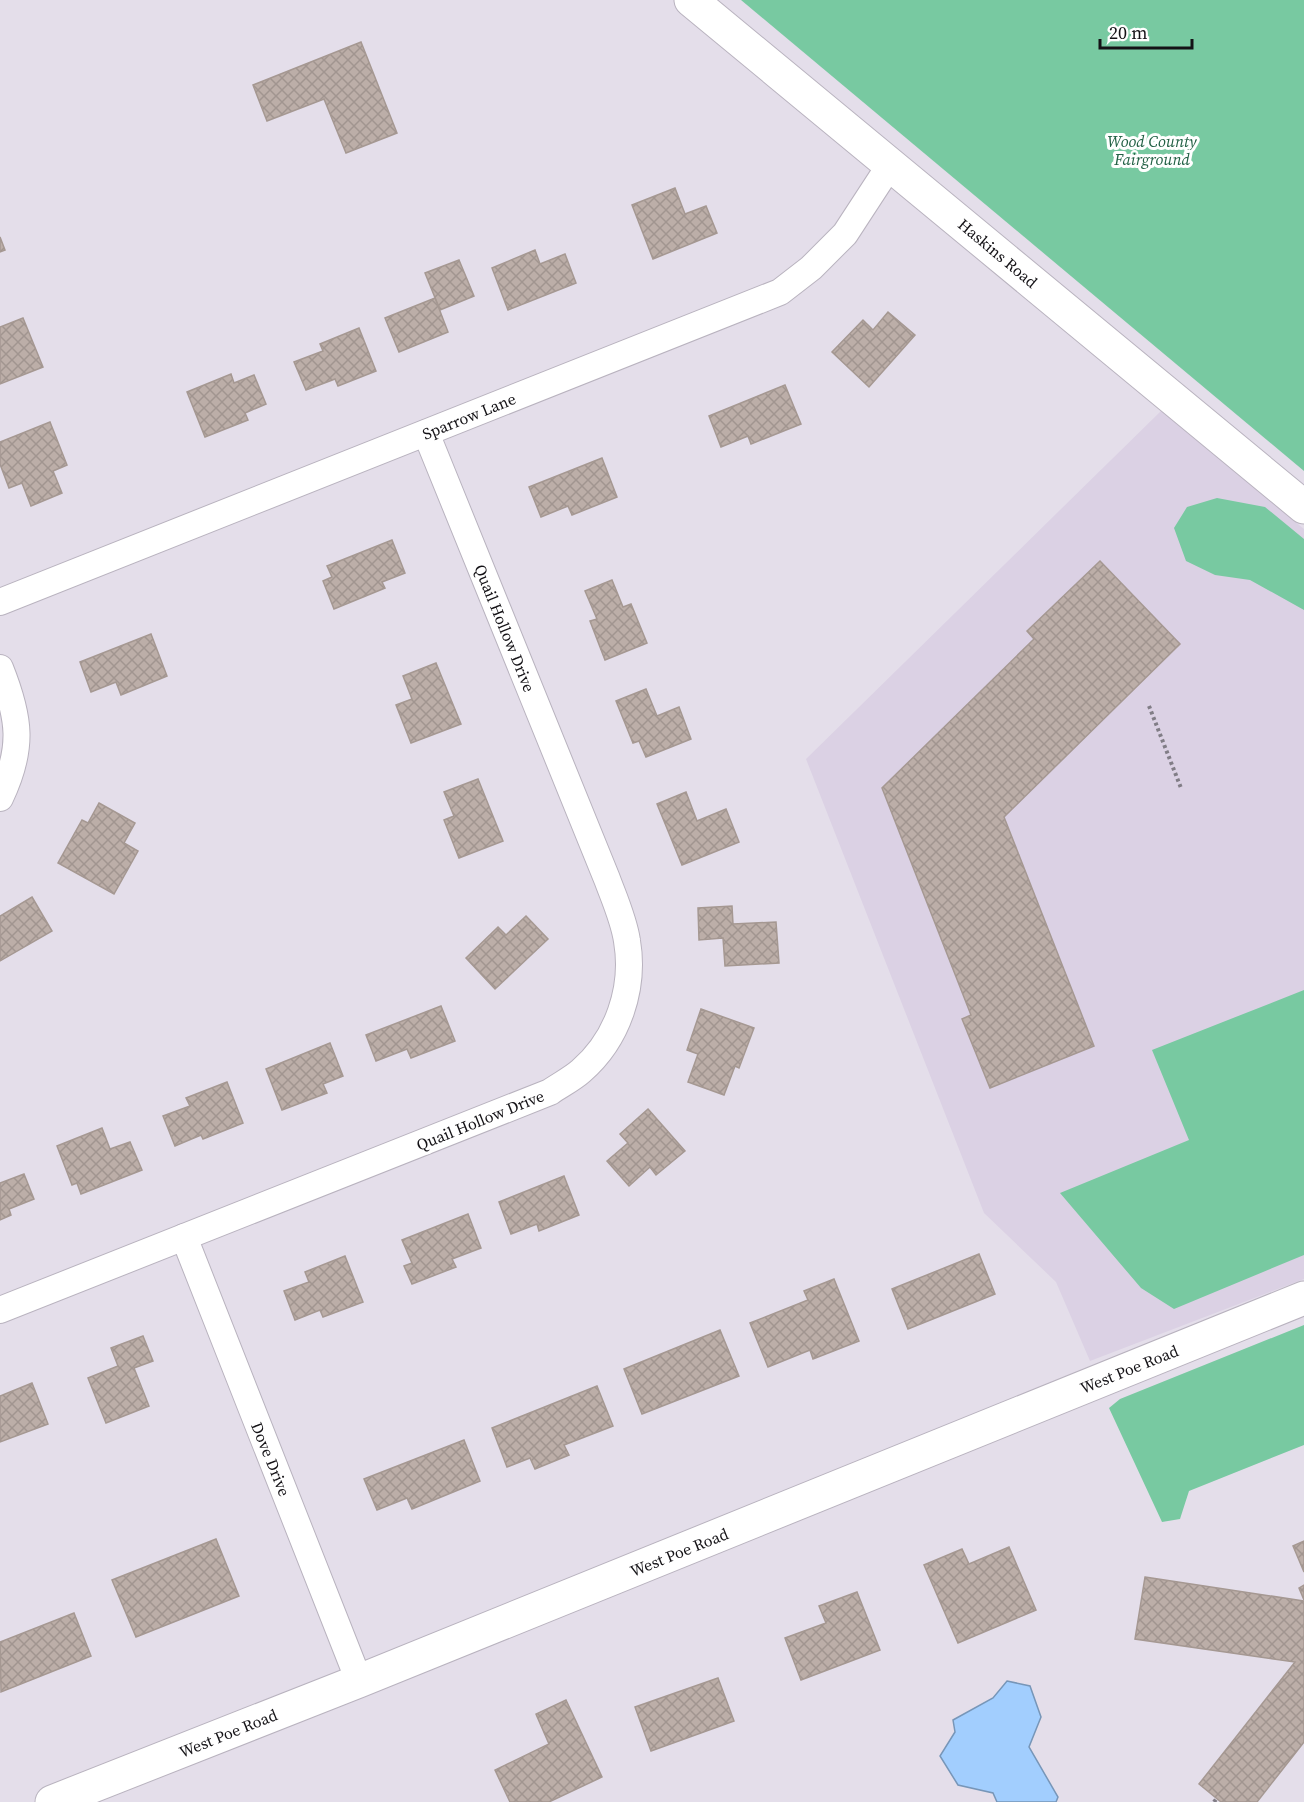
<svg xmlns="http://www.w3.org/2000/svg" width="1304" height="1802" viewBox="0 0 1304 1802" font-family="'Source Serif 4',serif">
<defs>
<pattern id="building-cross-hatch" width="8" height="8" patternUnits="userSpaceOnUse" patternTransform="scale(1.5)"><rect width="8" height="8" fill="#bcaea8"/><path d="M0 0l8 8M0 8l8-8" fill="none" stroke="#a19590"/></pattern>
</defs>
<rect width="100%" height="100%" fill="#e4deea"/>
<path fill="#dbd1e4" d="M1161,411L1304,529V1279L1090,1361L1056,1282L984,1213L806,759Z"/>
<g fill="#78c9a1">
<path d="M741,0H1304V471Z"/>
<path d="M1217,498L1265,507L1304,539V610L1250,580L1215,575L1186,561L1174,528L1187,507Z"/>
<path d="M1304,990V1255L1174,1309L1141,1288L1060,1193L1189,1140L1152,1050Z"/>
<path d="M1304,1325V1445L1189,1491L1180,1519L1162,1522L1109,1408L1120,1399Z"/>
</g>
<path fill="#a2cefe" stroke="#7796b8" stroke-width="1.5" d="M1007,1681L1030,1686L1041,1717L1029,1747L1058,1797L1056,1802H997L993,1793L958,1785L940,1756L955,1732L953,1720L993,1698Z"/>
<g fill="url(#building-cross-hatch)" stroke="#a59892" stroke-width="1.5">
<path d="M361,42L397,133L346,153L324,99L267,121L253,85Z"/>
<path d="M675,188L685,214L706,206L717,233L653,259L632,205Z"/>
<path d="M0,237L5,250L0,252Z"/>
<path d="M535,250L540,264L565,254L576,283L508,310L492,268Z"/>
<path d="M459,260L474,296L440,310L425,273Z"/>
<path d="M435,298L448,332L399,352L385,318Z"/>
<path d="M888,312L915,335L869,387L832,352L863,320L873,330Z"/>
<path d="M23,318L43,367L0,384V327Z"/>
<path d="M359,328L376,371L338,386L335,379L306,390L294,362L323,351L320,344Z"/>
<path d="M231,374L234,383L254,375L266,404L245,413L248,420L205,437L187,392Z"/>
<path d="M785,385L801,424L751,444L748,436L721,447L709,416Z"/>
<path d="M50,422L67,465L53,471L62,493L31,506L22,483L9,488L0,464V442Z"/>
<path d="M602,458L617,497L572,515L568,506L541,517L529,487Z"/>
<path d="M392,540L405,573L382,582L385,588L334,609L323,581L332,577L327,566Z"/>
<path d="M1100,561L1180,644L1004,817L1094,1046L990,1088L962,1019L971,1015L882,788L1034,639L1027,631Z"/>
<path d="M612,580L623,607L631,604L647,643L605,660L590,621L597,619L585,591Z"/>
<path d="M151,634L167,676L121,695L116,682L91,692L80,662Z"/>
<path d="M436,663L461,724L411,743L396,705L412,699L403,676Z"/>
<path d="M646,689L657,716L679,707L691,739L646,757L639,741L633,743L616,701Z"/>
<path d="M478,779L503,841L459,858L444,820L454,816L444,792Z"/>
<path d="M686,792L697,821L726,809L739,842L682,865L657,804Z"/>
<path d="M99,803L135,823L124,843L138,851L114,894L58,863L82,820L88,823Z"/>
<path d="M32,897L52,931L0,961V916Z"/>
<path d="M732,906L733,924L776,922L779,963L725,966L723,938L699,940L698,908Z"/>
<path d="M526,916L548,939L495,989L466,958L498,927L506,935Z"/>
<path d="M441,1006L455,1041L411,1058L407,1049L376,1061L366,1035Z"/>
<path d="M701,1009L754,1028L739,1068L735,1066L724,1095L688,1082L698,1054L687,1050Z"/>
<path d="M330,1043L343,1076L323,1084L327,1093L282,1110L266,1069Z"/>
<path d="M227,1082L243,1123L203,1139L201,1135L175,1146L163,1116L190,1106L186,1098Z"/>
<path d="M648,1109L685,1151L656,1175L650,1167L629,1186L607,1161L628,1143L620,1134Z"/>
<path d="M102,1128L110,1149L130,1142L142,1170L81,1194L77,1183L72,1185L57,1146Z"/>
<path d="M24,1174L34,1199L9,1209L11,1215L0,1220V1183Z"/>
<path d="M564,1176L579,1215L539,1231L537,1224L511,1234L499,1202Z"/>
<path d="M468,1214L481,1248L452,1259L456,1267L412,1284L404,1266L412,1263L402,1240Z"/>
<path d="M979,1254L995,1294L908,1329L892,1289Z"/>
<path d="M345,1256L363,1302L323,1317L320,1310L295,1320L284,1291L309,1282L305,1272Z"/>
<path d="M834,1279L859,1341L813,1359L810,1350L768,1367L750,1323L808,1300L804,1291Z"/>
<path d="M720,1330L739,1376L642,1414L624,1369Z"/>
<path d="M143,1336L153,1361L134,1368L149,1406L106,1423L88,1378L118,1366L111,1348Z"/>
<path d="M32,1383L48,1424L0,1442V1396Z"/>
<path d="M597,1386L613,1426L564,1445L569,1455L535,1469L530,1458L507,1467L492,1428Z"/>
<path d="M464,1440L480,1481L412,1509L407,1498L377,1510L364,1479Z"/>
<path d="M216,1539L239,1596L136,1637L112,1580Z"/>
<path d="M1304,1541V1572L1293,1546Z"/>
<path d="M1009,1547L1036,1610L958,1643L924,1565L962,1549L969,1564Z"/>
<path d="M1145,1577L1304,1601V1742L1257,1802H1221L1199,1784L1295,1662L1135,1639Z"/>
<path d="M1304,1585V1600L1299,1588Z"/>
<path d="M857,1592L880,1650L801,1680L785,1638L826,1623L819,1606Z"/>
<path d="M74,1613L91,1656L1,1692L0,1642Z"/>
<path d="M718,1678L734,1721L651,1751L635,1707Z"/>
<path d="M566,1700L602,1777L549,1802H510L495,1770L549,1744L536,1714Z"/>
</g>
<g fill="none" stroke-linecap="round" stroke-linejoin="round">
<defs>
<g id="street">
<path d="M0,602L780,292L811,268L845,234L890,165"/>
<path d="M0,668C20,718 24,748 0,798"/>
<path d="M184,1237L359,1681"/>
<path d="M0,1310L550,1092C560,1085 572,1079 581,1071C618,1039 635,988 627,941C624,920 614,898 607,879L426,433"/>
</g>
<g id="secondary">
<path d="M691,0L1304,507"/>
<path d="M52,1802L359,1681L1304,1298"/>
</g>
</defs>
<use href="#street" stroke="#b9b3bf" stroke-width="28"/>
<use href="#secondary" stroke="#b9b3bf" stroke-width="35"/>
<g stroke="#817d86" stroke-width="4" stroke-dasharray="3 3" stroke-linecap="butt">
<path d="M1149,706L1181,788"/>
<path d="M1214,1802L1217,1798"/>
</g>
<use href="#street" stroke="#fff" stroke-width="26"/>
<use href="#secondary" stroke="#fff" stroke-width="33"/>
</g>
<g text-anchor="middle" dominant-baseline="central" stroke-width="6" stroke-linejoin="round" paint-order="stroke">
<g font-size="16" font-style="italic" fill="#216044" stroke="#fff">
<text x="1152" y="141">Wood County<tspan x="1152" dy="18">Fairground</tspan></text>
</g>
<g font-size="16" fill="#141216" stroke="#fff">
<text transform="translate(998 253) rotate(40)">Haskins Road</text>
<text transform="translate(469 416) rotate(-22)">Sparrow Lane</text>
<text transform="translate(505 628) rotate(68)">Quail Hollow Drive</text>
<text transform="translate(480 1120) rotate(-22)">Quail Hollow Drive</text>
<text transform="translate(1129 1369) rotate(-22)">West Poe Road</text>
<text transform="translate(271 1459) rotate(68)">Dove Drive</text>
<text transform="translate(679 1552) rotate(-22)">West Poe Road</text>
<text transform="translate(228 1733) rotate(-22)">West Poe Road</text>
</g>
</g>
<path d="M1100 39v9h92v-9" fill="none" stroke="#141216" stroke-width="3"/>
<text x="1109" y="39" font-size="18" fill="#141216" stroke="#ffffff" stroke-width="4.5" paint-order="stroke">20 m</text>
</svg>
